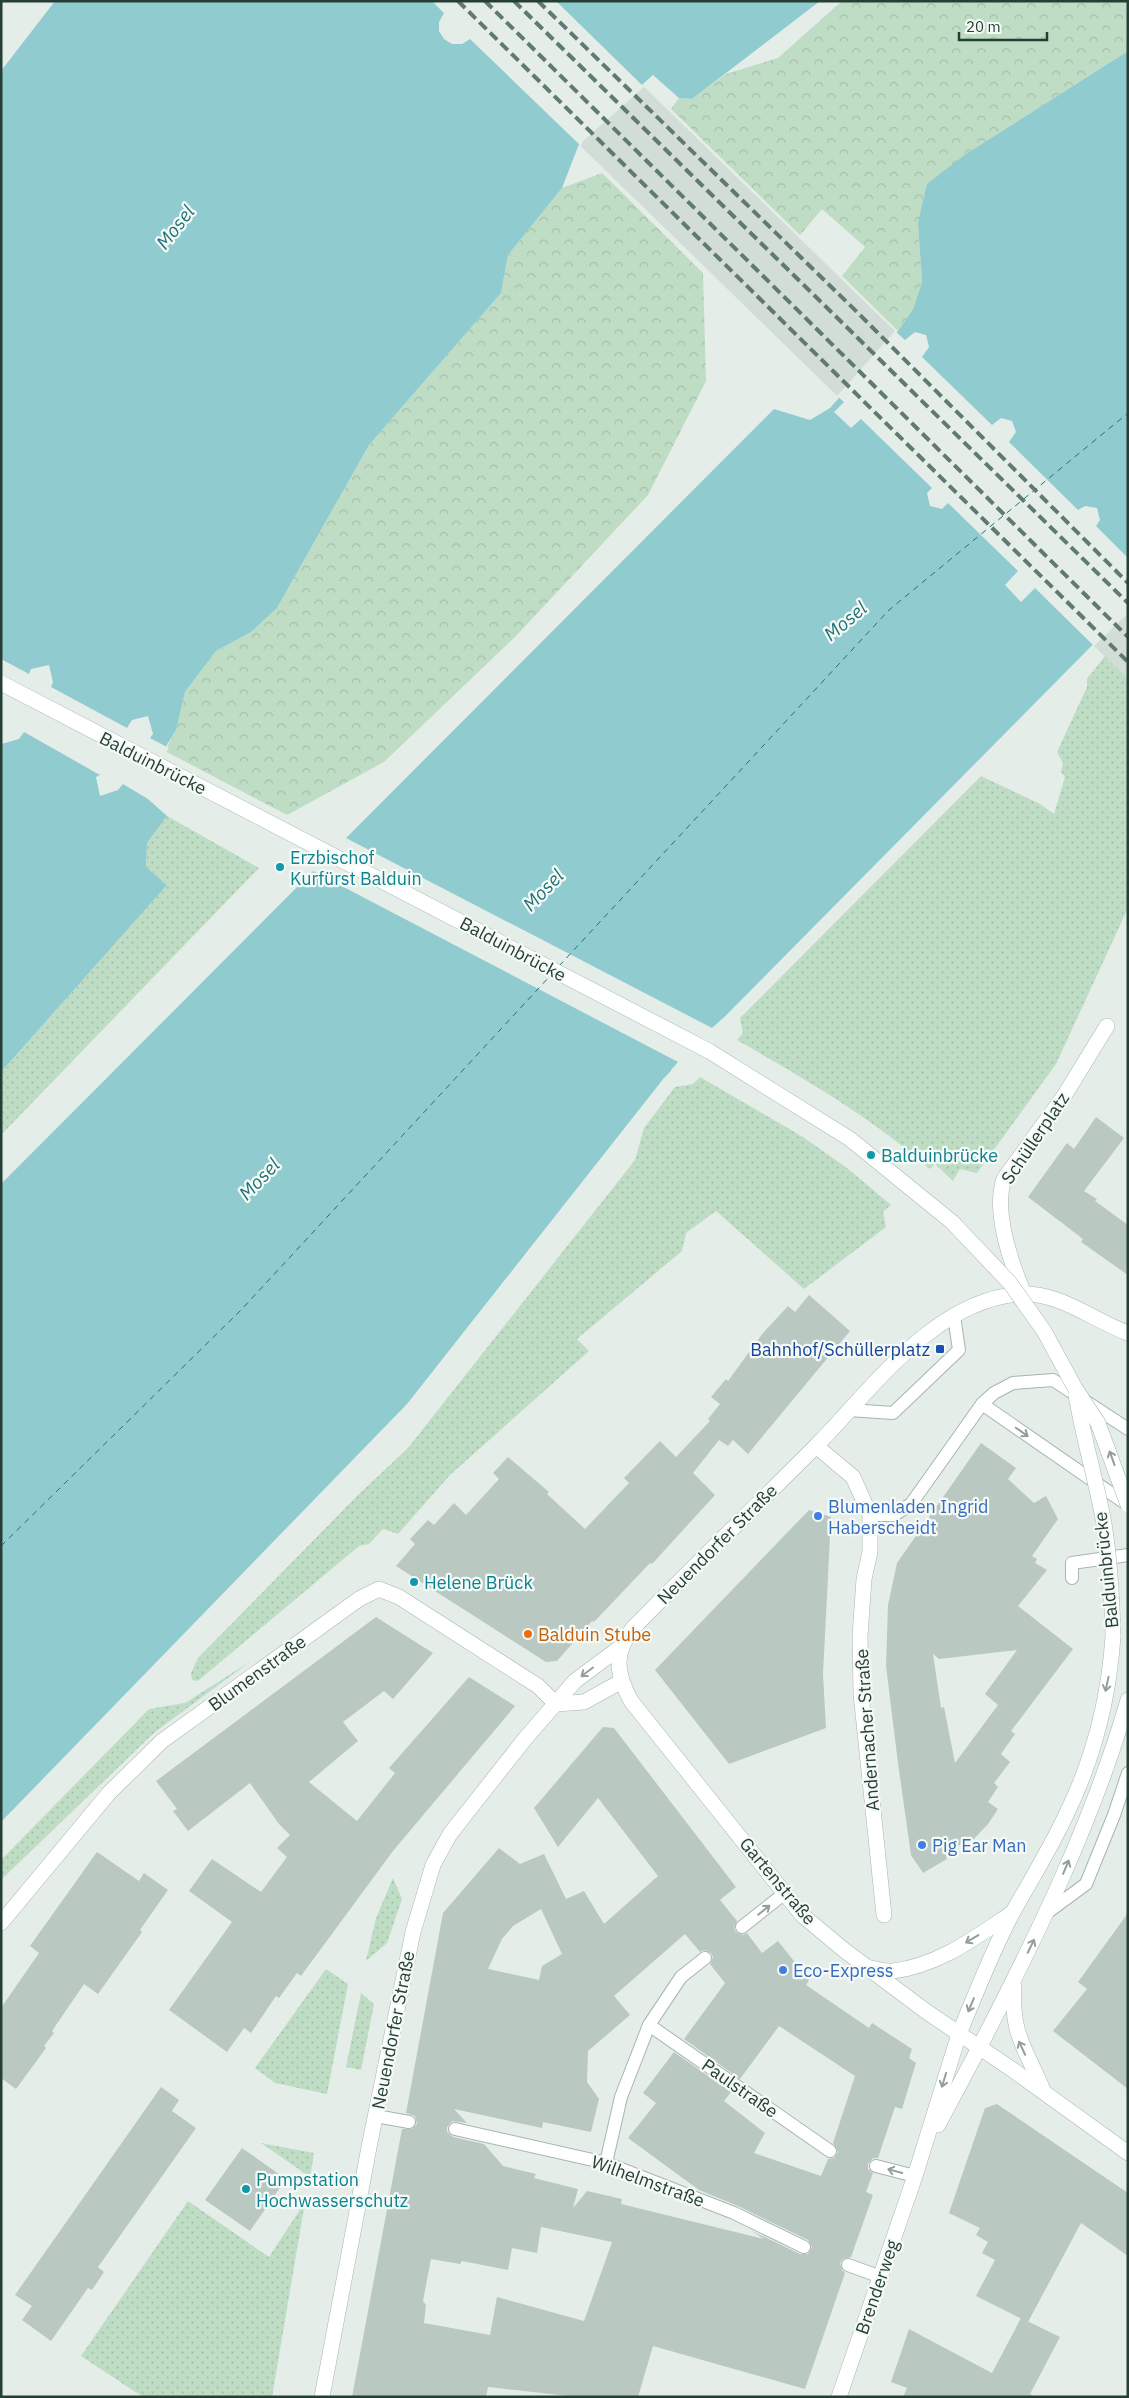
<svg xmlns="http://www.w3.org/2000/svg" width="1129" height="2398" viewBox="0 0 1129 2398" font-family="'IBM Plex Sans',sans-serif">
<defs>
<pattern id="grass-dots" width="8" height="8" patternUnits="userSpaceOnUse" patternTransform="scale(1.25)"><rect width="8" height="8" fill="#bfddc5"/><path d="M2 2h.1M6 6h.1" fill="none" stroke="#a4bfaa" stroke-width="1.8" stroke-linecap="round"/></pattern>
<pattern id="forest-crowns" width="20" height="18" patternUnits="userSpaceOnUse" patternTransform="scale(1.25)"><rect width="20" height="18" fill="#bfddc5"/><path d="M2 6a3 3 0 1 1 6 0M12 15a3 3 0 1 1 6 0" fill="none" stroke="#a4bfaa"/></pattern>
</defs>
<rect width="100%" height="100%" fill="#e5ede9"/>
<path fill="#d3ddd8" d="M556,1L1128,558V679L448,17Z"/>
<g fill="url(#grass-dots)">
<path d="M1105,656L1128,679V908L1056,1064L977,1173L960,1169L953,1181L935,1164L930,1169C871,1117 805,1079 737,1040L743,1033L740,1018L981,776L1040,804L1054,814L1065,777L1061,772L1063,763L1057,752L1087,687V679Z"/>
<path d="M167,816L259,868L1,1135V1072L167,885L146,867L147,843Z"/>
<path d="M700,1077L803,1137L847,1168L891,1205L883,1212L886,1227L804,1289L716,1211L686,1233L682,1251L577,1339L589,1351L450,1475L398,1534L383,1529L369,1544L359,1546L198,1681L192,1680L191,1673L198,1658L358,1495L408,1448L635,1160L644,1128L675,1087L693,1084Z"/>
<path d="M251,1661L155,1732L1,1880V1860L149,1709L185,1703Z"/>
<path d="M393,1878L402,1899L387,1943L366,1961L376,1918Z"/>
<path d="M326,1969L348,1984L327,2094L275,2083L255,2068Z"/>
<path d="M361,1993L374,2004L361,2070L346,2067Z"/>
<path d="M261,2143L314,2153L310,2177Z"/>
<path d="M188,2201L269,2257L305,2202L272,2397H143L81,2356Z"/>
</g>
<g fill="url(#forest-crowns)">
<path d="M842,1H1128V51L966,154L918,223L922,282L913,309L898,331L842,276L865,247L822,209L800,235L671,109L679,98L692,99L726,74L778,58Z"/>
<path d="M602,173L703,273L706,381L648,495L515,637L384,762L287,815L165,751L176,730L185,692L216,651L251,632L277,608L369,445L501,293L508,255L562,188Z"/>
</g>
<g fill="#90cbcf">
<path d="M55,1H820L692,99L679,98L653,75L581,139L562,188L508,255L501,293L369,445L277,608L251,632L216,651L185,692L176,730L139,791L167,816L147,843L146,867L167,885L1,1072V71Z"/>
<path d="M1128,51V609L664,1078L407,1404L1,1822V1184L774,409L810,420L830,408L898,331L913,309L922,282L918,223L927,184L966,154Z"/>
</g>
<g fill="#e5ede9">
<path d="M432,1H556L644,87L583,141L581,146L470,39L462,44H452L444,39L439,31V22L444,13Z"/>
<path d="M895,331L905,340L915,332L926,335L929,347L922,357L992,425L1001,418L1012,421L1016,432L1009,442L1078,510L1085,506L1097,508L1100,520L1096,526L1128,558V613L1094,646L1035,588L1021,602L1005,585L1018,571L948,503L942,509L930,506L927,493L932,488L861,419L851,428L834,412L844,402L837,396Z"/>
<path d="M1,659L29,674L31,669L49,665L53,682L51,687L127,728L132,720L148,716L153,734L150,738L169,748L142,790L158,805L123,784L118,790L100,796L96,777L100,775L24,732L19,739L1,744Z"/>
<path d="M344,837L712,1028L723,1018H727L672,1073L671,1070L678,1062L311,870Z"/>
</g>
<g fill="none" stroke-linecap="round" stroke-linejoin="round">
<g stroke="#217278" stroke-width="1" stroke-dasharray="6 5" stroke-linecap="butt">
<path d="M559,966L889,610L1128,413"/>
<path d="M1,1546L242,1309L550,976"/>
</g>
</g>
<g fill="#bac8c2" fill-rule="evenodd">
<path d="M1096,1117L1124,1138L1084,1191L1097,1199L1095,1201L1128,1225V1275L1081,1242L1083,1239L1028,1197L1067,1143L1074,1149Z"/>
<path d="M809,1295L850,1331L748,1454L733,1440L728,1446L719,1440L693,1473L715,1495L652,1564L650,1563L594,1622L592,1621L557,1661L546,1662L396,1566L415,1544L410,1539L428,1520L434,1525L454,1503L466,1515L499,1479L493,1473L508,1457L549,1492L547,1494L585,1529L629,1483L624,1478L660,1441L676,1457L710,1421L708,1419L720,1404L711,1397L726,1379L728,1381L763,1333L788,1306L795,1312Z"/>
<path d="M981,1443L1016,1468L1008,1479L1034,1503L1046,1496L1058,1519L1032,1556L1037,1559L1035,1563L1047,1570L1018,1606L1073,1649L1011,1731L1015,1734L1001,1754L1010,1762L994,1783L998,1787L988,1802L998,1809L988,1824L971,1842L944,1849L947,1859L923,1873L911,1855L898,1763L886,1666L888,1605L897,1563ZM1017,1650L985,1694L998,1705L955,1763L944,1707L941,1708L933,1654L939,1659Z"/>
<path d="M809,1510L831,1517L823,1674L826,1728L729,1764L655,1670Z"/>
<path d="M376,1617L433,1653L393,1699L384,1691L343,1722L358,1741L309,1782L357,1821L395,1773L389,1768L469,1677L515,1706L393,1851L301,1976L297,1973L279,1998L276,1996L251,2033L244,2028L227,2052L169,2010L232,1922L189,1891L212,1859L261,1892L287,1857L277,1848L290,1835L279,1824L250,1783L188,1831L173,1811L177,1809L156,1781Z"/>
<path d="M603,1727L614,1728L736,1887L720,1900L737,1921L734,1928L736,1932L743,1935L747,1933L762,1953L778,1941L809,1980L806,1985L869,2028L872,2023L912,2049L909,2058L916,2063L902,2109L895,2107L878,2158H873L868,2164V2169L873,2173L866,2192L873,2195L851,2257L843,2259L840,2263L842,2270L845,2273L805,2389L653,2346L638,2397H577L488,2387L486,2397H352L402,2129H412L417,2124L415,2116L406,2113L443,1913L499,1848L520,1864L544,1854L566,1899L584,1891L604,1924L658,1876L598,1798L558,1847L534,1808ZM541,1909L562,1954L542,1966L539,1980L488,1969L502,1939L513,1926ZM685,1934L700,1952L704,1950L711,1953L713,1957L710,1964L725,1983L684,2039L740,2079L779,2026L855,2076L833,2143L838,2152L834,2158L828,2159L821,2176L754,2153L765,2133L724,2101L731,2092L674,2052L643,2093L656,2103L628,2138L699,2190L738,2206L808,2240L812,2247L808,2254H800L752,2231L764,2239L621,2204L622,2199L587,2191L573,2208L578,2189L534,2178L536,2174L503,2166L484,2144L453,2137L447,2132V2127L452,2121L467,2123L454,2109L542,2128L543,2122L591,2132L599,2099L587,2082L588,2051L630,2015L614,1996ZM541,2227L612,2242L584,2321L497,2297L490,2335L424,2323L426,2305L423,2301L431,2259L460,2264L462,2261L508,2270L512,2248L537,2253Z"/>
<path d="M97,1852L139,1881L144,1873L168,1890L140,1930L142,1932L98,1994L84,1984L52,2031L54,2033L44,2046L46,2048L16,2089L1,2078V2008L39,1953L30,1946Z"/>
<path d="M1128,1913V2089L1053,2031L1087,1989L1078,1982Z"/>
<path d="M161,2087L179,2100L172,2111L196,2128L98,2267L104,2272L92,2290L88,2288L51,2341L22,2320L32,2306L15,2295Z"/>
<path d="M997,2104L1128,2193V2256L1081,2223L1028,2322L976,2296L995,2260L982,2253L988,2242L976,2235L980,2228L949,2213L985,2108Z"/>
<path d="M242,2148L286,2179L250,2231L205,2200Z"/>
<path d="M1021,2318L1060,2337L1030,2394L1035,2397H903L907,2388L891,2382L909,2329L992,2373Z"/>
</g>
<g fill="none" stroke-linecap="round" stroke-linejoin="round">
<defs>
<g id="lane">
<path d="M982,1404L1128,1505"/>
<path d="M849,1410L893,1413L959,1350L954,1316"/>
<path d="M870,1515H894L911,1504L982,1404L994,1393L1013,1383L1053,1380L1128,1429"/>
<path d="M1072,1578V1563L1128,1555"/>
<path d="M1048,1912L1086,1884L1114,1815L1128,1773"/>
<path d="M742,1927L785,1893"/>
<path d="M649,2025L830,2151"/>
<path d="M376,2116L409,2122"/>
<path d="M455,2129L606,2163L734,2213L804,2247"/>
<path d="M606,2163L621,2097L649,2025L681,1977L705,1958"/>
<path d="M876,2166L915,2176"/>
<path d="M848,2265L881,2277"/>
</g>
<g id="street">
<path d="M1024,1294C1011,1263 993,1211 1004,1179L1064,1096L1107,1026"/>
<path d="M816,1446L853,1477L870,1515V1552L864,1579L860,1636L861,1694L884,1915"/>
<path d="M556,1704L584,1702L622,1681"/>
<path d="M1,1923L109,1793L162,1741L359,1599L379,1589L399,1597L538,1686L556,1704"/>
<path d="M938,2125L979,2048"/>
<path d="M322,2397L370,2142L413,1932L433,1865L450,1834L524,1740L575,1681L622,1646"/>
<path d="M839,2397L915,2176L959,2034"/>
</g>
<g id="secondary">
<path d="M1128,1333C1094,1321 1060,1292 1022,1294C935,1298 870,1392 814,1448C754,1508 693,1567 634,1627C613,1653 616,1673 631,1701L802,1915L844,1950L927,2012L1010,2068L1128,2153"/>
<path d="M870,1968C877,1969 886,1972 893,1971C938,1966 976,1937 1012,1913"/>
<path d="M1014,1987C1011,2035 1026,2049 1043,2090"/>
<path d="M959,2034C976,1993 992,1951 1013,1912C1031,1880 1050,1849 1066,1815C1093,1760 1109,1697 1113,1636"/>
<path d="M979,2048C1037,1936 1093,1821 1128,1700"/>
</g>
</defs>
<use href="#lane" stroke="#a8b5af" stroke-width="14"/>
<use href="#street" stroke="#a8b5af" stroke-width="16"/>
<use href="#secondary" stroke="#a4b9b0" stroke-width="16"/>
<use href="#lane" stroke="#fff" stroke-width="12"/>
<use href="#street" stroke="#fff" stroke-width="15"/>
<use href="#secondary" stroke="#fff" stroke-width="15"/>
<g stroke="#607a70" stroke-width="4" stroke-dasharray="10 5" stroke-linecap="butt">
<path d="M458,1L1128,662"/>
<path d="M485,1L1128,637"/>
<path d="M514,1L1128,603"/>
<path d="M538,1L857,312L1128,583"/>
</g>
<defs>
<g id="secondary-bridge">
<path d="M1,683L709,1051L850,1139L952,1222L1010,1283L1044,1331L1075,1388L1098,1423L1128,1505"/>
<path d="M1076,1395C1083,1436 1095,1477 1103,1518C1110,1557 1112,1597 1113,1636"/>
</g>
</defs>
<use href="#secondary-bridge" stroke="#a4b9b0" stroke-width="16" stroke-linecap="butt"/>
<use href="#secondary-bridge" stroke="#fff" stroke-width="15"/>
</g>
<defs><path id="oneway-shaft" d="M-6 0H5M1.5-3L5.5 0L1.5 3" fill="none" stroke-width="1.6" stroke-linecap="round" stroke-linejoin="round" transform="scale(1.25)"/></defs>
<g stroke="#929f9a">
<use href="#oneway-shaft" transform="translate(1022 1432) rotate(35)"/>
<use href="#oneway-shaft" transform="translate(1112 1458) rotate(-110)"/>
<use href="#oneway-shaft" transform="translate(587 1672) rotate(143)"/>
<use href="#oneway-shaft" transform="translate(1107 1684) rotate(102)"/>
<use href="#oneway-shaft" transform="translate(1066 1867) rotate(-67)"/>
<use href="#oneway-shaft" transform="translate(764 1910) rotate(-39)"/>
<use href="#oneway-shaft" transform="translate(972 1939) rotate(149)"/>
<use href="#oneway-shaft" transform="translate(1031 1946) rotate(-64)"/>
<use href="#oneway-shaft" transform="translate(971 2005) rotate(113)"/>
<use href="#oneway-shaft" transform="translate(1022 2048) rotate(-115)"/>
<use href="#oneway-shaft" transform="translate(944 2080) rotate(107)"/>
<use href="#oneway-shaft" transform="translate(895 2171) rotate(-165)"/>
</g>
<g fill="#0f9aa8" stroke="#f6faf7" stroke-width="2">
<circle cx="280" cy="867" r="5"/>
<circle cx="871" cy="1155" r="5"/>
<circle cx="414" cy="1582" r="5"/>
<circle cx="246" cy="2189" r="5"/>
</g>
<rect fill="#1a4fb4" stroke="#f6faf7" stroke-width="2" x="935" y="1344" width="10" height="10" rx="2.5"/>
<g fill="#3f7fe0" stroke="#f6faf7" stroke-width="2">
<circle cx="818" cy="1516" r="5"/>
<circle cx="922" cy="1845" r="5"/>
<circle cx="783" cy="1970" r="5"/>
</g>
<circle fill="#e8710a" stroke="#f6faf7" stroke-width="2" cx="528" cy="1634" r="5"/>
<g text-anchor="middle" dominant-baseline="central" stroke-width="4.5" stroke-linejoin="round" paint-order="stroke">
<g font-size="18" fill="#253f35" stroke="#f6faf7">
<text transform="translate(153 763) rotate(27)">Balduinbrücke</text>
<text transform="translate(513 949) rotate(28)">Balduinbrücke</text>
<text transform="translate(1035 1138) rotate(-56)">Schüllerplatz</text>
<text transform="translate(717 1544) rotate(-45)">Neuendorfer Straße</text>
<text transform="translate(1106 1570) rotate(-96)">Balduinbrücke</text>
<text transform="translate(257 1673) rotate(-36)">Blumenstraße</text>
<text transform="translate(867 1730) rotate(-94)">Andernacher Straße</text>
<text transform="translate(778 1881) rotate(50)">Gartenstraße</text>
<text transform="translate(393 2030) rotate(-79)">Neuendorfer Straße</text>
<text transform="translate(740 2088) rotate(35)">Paulstraße</text>
<text transform="translate(648 2181) rotate(20)">Wilhelmstraße</text>
<text transform="translate(877 2287) rotate(-71)">Brenderweg</text>
</g>
<g font-size="18" fill="#0d838f" stroke="#f6faf7" text-anchor="start">
<text x="290" y="857">Erzbischof<tspan x="290" dy="21">Kurfürst Balduin</tspan></text>
<text x="881" y="1155">Balduinbrücke</text>
<text x="424" y="1582">Helene Brück</text>
<text x="256" y="2179">Pumpstation<tspan x="256" dy="21">Hochwasserschutz</tspan></text>
</g>
<g font-size="18" fill="#164399" stroke="#f6faf7" text-anchor="end">
<text x="930" y="1349">Bahnhof/Schüllerplatz</text>
</g>
<g font-size="18" fill="#366cbe" stroke="#f6faf7" text-anchor="start">
<text x="828" y="1506">Blumenladen Ingrid<tspan x="828" dy="21">Haberscheidt</tspan></text>
<text x="932" y="1845">Pig Ear Man</text>
<text x="793" y="1970">Eco-Express</text>
</g>
<g font-size="18" fill="#c56008" stroke="#f6faf7" text-anchor="start">
<text x="538" y="1634">Balduin Stube</text>
</g>
<g font-size="19" font-style="italic" fill="#217278" stroke="#f6faf7">
<text transform="translate(175 227) rotate(-52)">Mosel</text>
<text transform="translate(845 621) rotate(-40)">Mosel</text>
<text transform="translate(543 890) rotate(-46)">Mosel</text>
<text transform="translate(259 1179) rotate(-46)">Mosel</text>
</g>
</g>
<rect width="1129" height="2398" fill="none" stroke="#253f35" stroke-width="5"/>
<path d="M959 32v8h88v-8" fill="none" stroke="#253f35" stroke-width="2.5"/>
<text x="966" y="32" font-size="15" fill="#253f35" stroke="#f6faf7" stroke-width="4" paint-order="stroke">20 m</text>
</svg>
